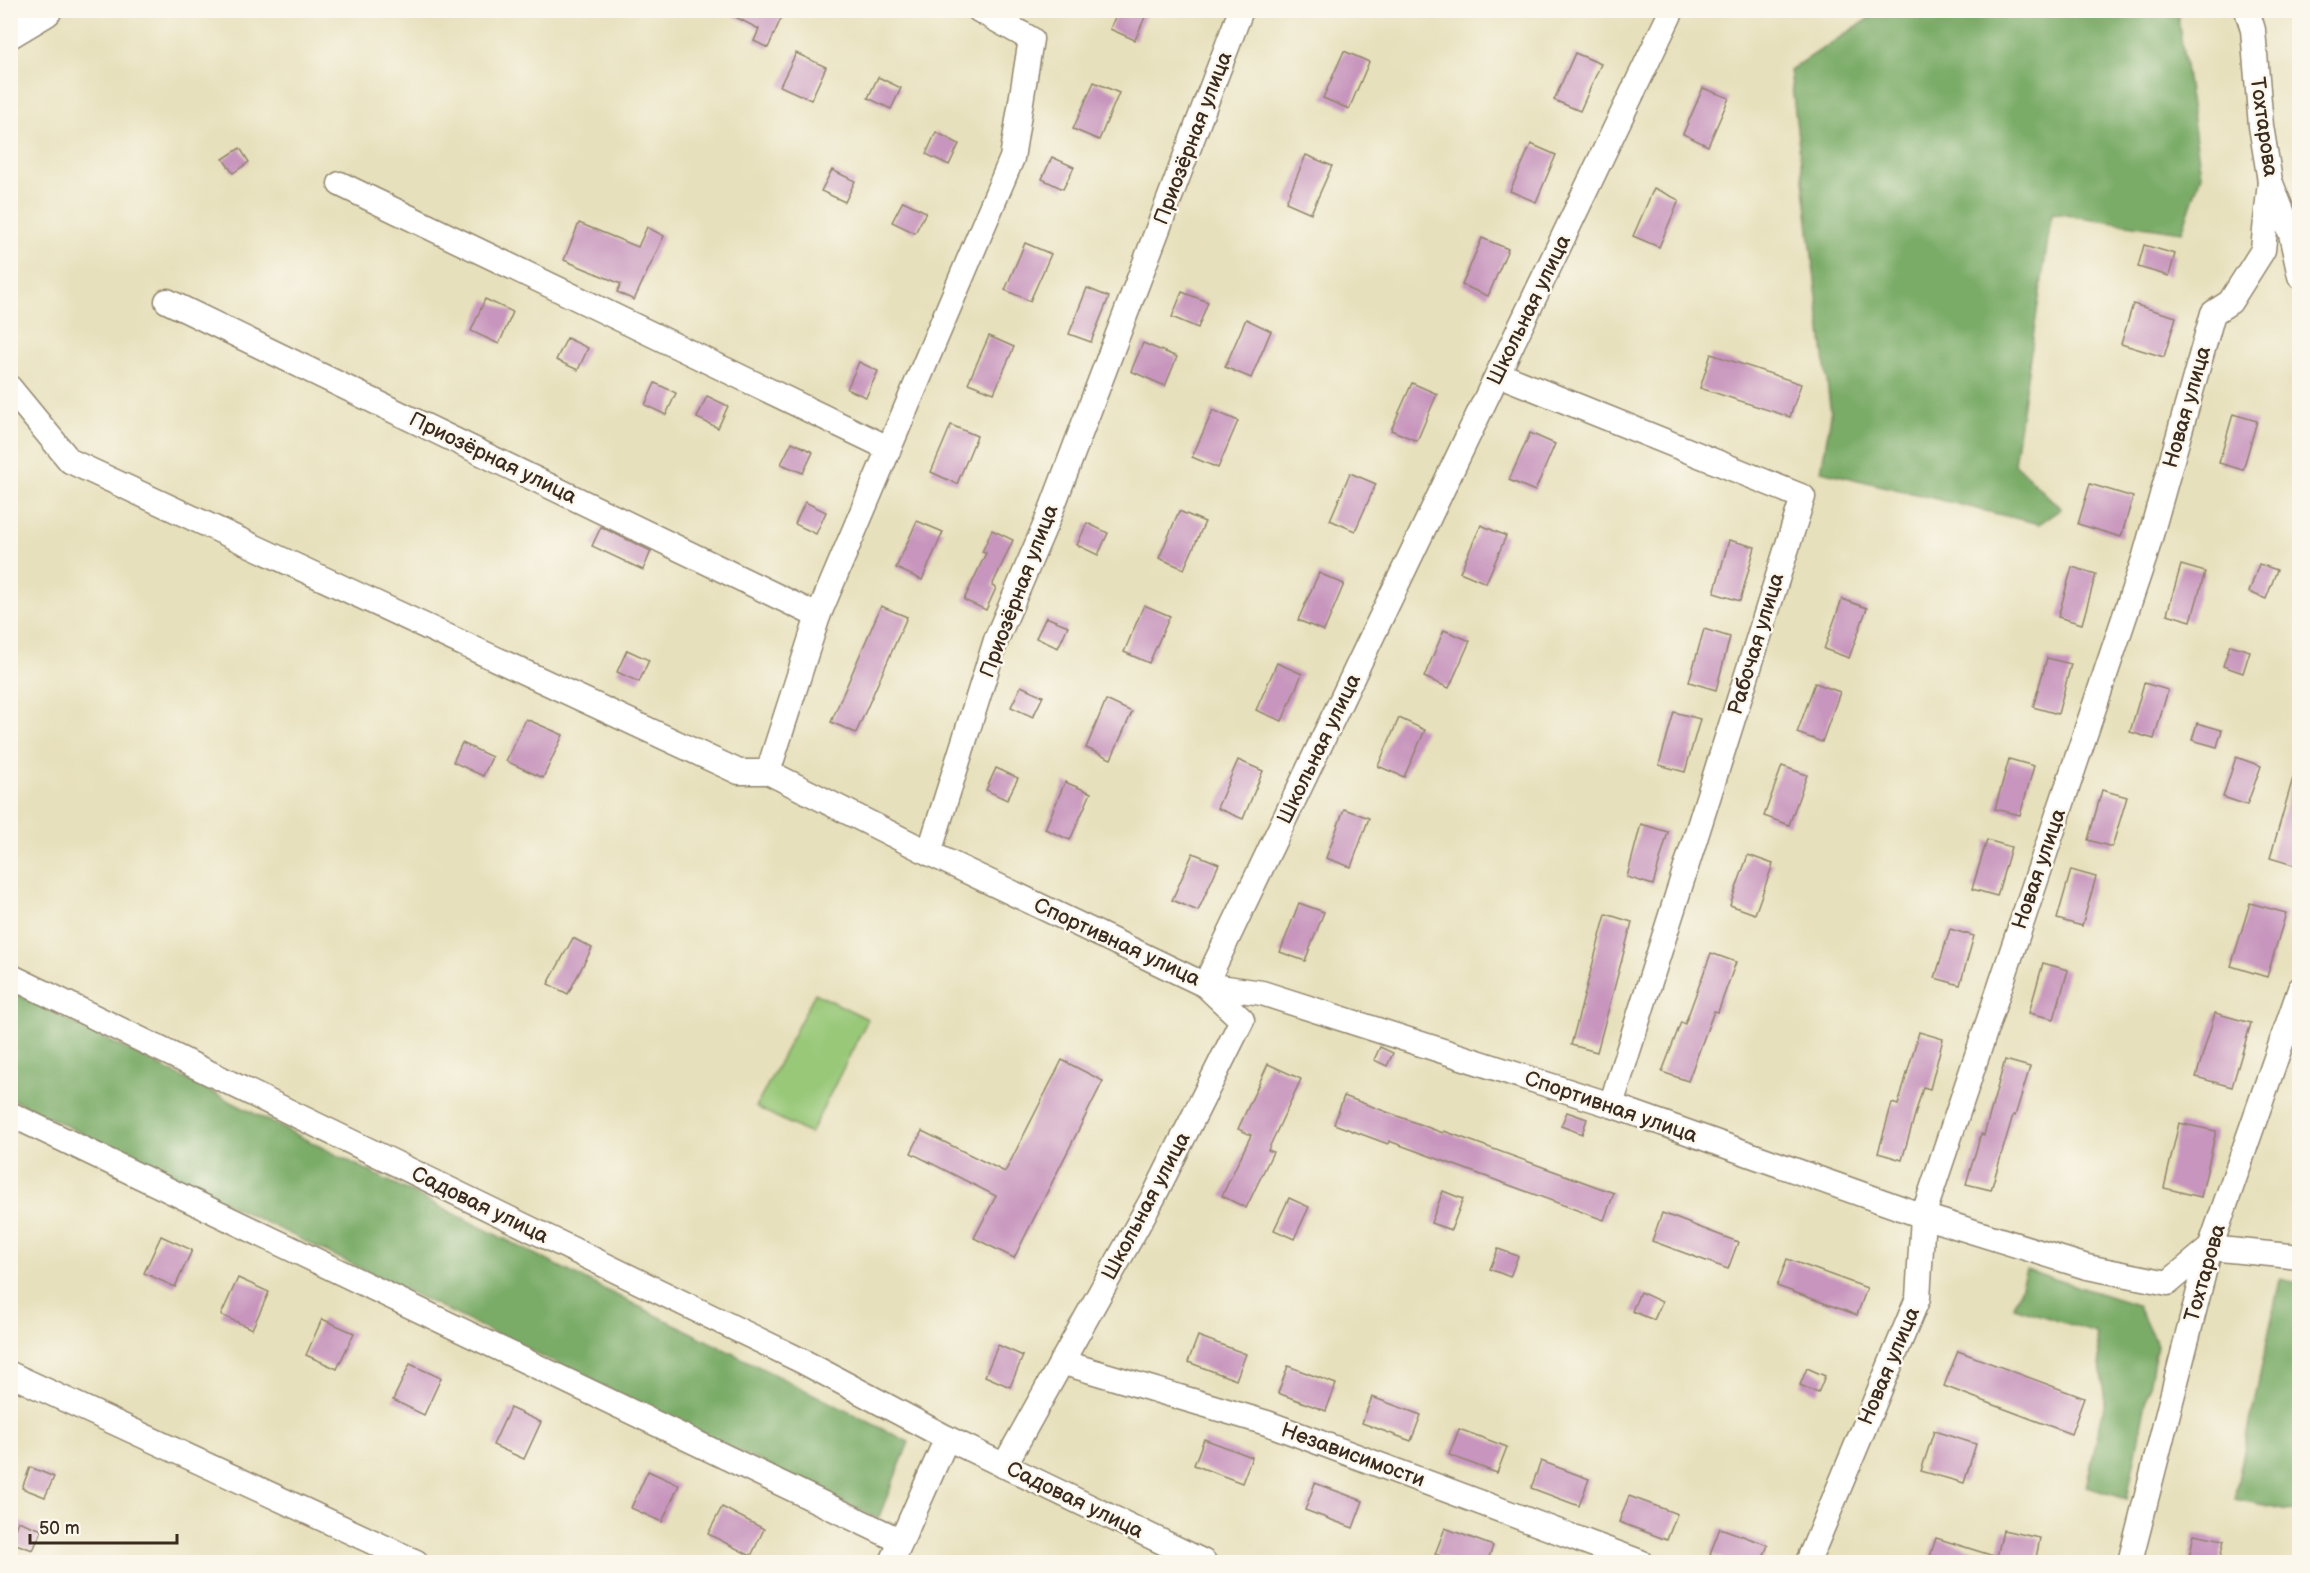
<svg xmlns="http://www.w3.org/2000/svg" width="2310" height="1573" viewBox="0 0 2310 1573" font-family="'Balsamiq Sans',sans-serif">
<rect width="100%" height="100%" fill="#fbf7ec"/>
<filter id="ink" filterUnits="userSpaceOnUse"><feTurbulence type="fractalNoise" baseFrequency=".0167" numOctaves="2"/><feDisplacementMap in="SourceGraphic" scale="12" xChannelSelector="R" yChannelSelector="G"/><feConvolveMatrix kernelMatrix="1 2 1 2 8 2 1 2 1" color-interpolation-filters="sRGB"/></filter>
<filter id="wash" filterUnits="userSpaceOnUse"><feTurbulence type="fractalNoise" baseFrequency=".008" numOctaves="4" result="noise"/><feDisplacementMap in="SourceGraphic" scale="24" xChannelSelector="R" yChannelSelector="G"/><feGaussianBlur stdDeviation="1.35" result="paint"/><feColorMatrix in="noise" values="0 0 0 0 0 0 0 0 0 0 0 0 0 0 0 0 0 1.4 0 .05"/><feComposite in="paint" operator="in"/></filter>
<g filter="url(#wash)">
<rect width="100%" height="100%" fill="#e7e0bc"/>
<path fill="#98c878" stroke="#6a794b" stroke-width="1.5" d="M815,993L868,1019L810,1134L756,1107Z"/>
<g fill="#7aac68" stroke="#5a6b43" stroke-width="1.5">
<path d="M1880,11H2177L2201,175L2182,232L2052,213L2014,463L2061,509L2039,524L1821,471L1831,415L1790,70Z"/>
<path d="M10,991L909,1442L878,1519L11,1099Z"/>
<path d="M2026,1270L2137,1305L2157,1345L2127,1499L2086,1487L2105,1402L2096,1333L2014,1307Z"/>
<path d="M2280,1279L2299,1283V1512L2234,1499Z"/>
</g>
<g id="blocks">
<g fill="#c795bd">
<path d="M722,10H769L782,16L768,48L754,41L759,29Z"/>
<path d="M1118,10H1148L1135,40L1110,29Z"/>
<path d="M1344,51L1369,62L1349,109L1323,98Z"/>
<path d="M796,53L826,67L811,100L780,86Z"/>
<path d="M1575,53L1601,64L1580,111L1554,100Z"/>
<path d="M878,77L901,88L891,109L868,98Z"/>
<path d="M1094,82L1119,93L1099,140L1073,129Z"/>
<path d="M1703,88L1729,98L1708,146L1683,134Z"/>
<path d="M936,132L959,144L949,165L926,154Z"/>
<path d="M1531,144L1556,155L1536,202L1510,191Z"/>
<path d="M240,148L249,162L233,173L223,159Z"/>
<path d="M1306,155L1332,166L1311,213L1286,202Z"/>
<path d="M1052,157L1074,167L1063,189L1042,179Z"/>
<path d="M832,170L855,181L845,202L821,191Z"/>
<path d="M1654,188L1679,200L1659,247L1633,236Z"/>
<path d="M903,201L926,212L915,233L892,222Z"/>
<path d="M579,223L638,247L647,227L664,236L634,300L617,292L621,284L564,260Z"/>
<path d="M1482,238L1508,249L1488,296L1462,285Z"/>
<path d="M1025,243L1051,254L1030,301L1005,290Z"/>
<path d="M2144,245L2175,254L2169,276L2138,267Z"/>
<path d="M1087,288L1109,297L1091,342L1069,334Z"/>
<path d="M1182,292L1208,302L1198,328L1172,317Z"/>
<path d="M485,299L513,312L499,344L471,331Z"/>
<path d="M2133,304L2176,317L2164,357L2121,344Z"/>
<path d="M1246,319L1271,331L1251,378L1225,367Z"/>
<path d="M989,336L1014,347L994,393L968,383Z"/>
<path d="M567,338L588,348L578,370L556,360Z"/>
<path d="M1143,343L1177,357L1165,386L1131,371Z"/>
<path d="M1711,354L1801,384L1790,417L1700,388Z"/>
<path d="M859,362L878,371L866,397L847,389Z"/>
<path d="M655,383L676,393L666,415L645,405Z"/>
<path d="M1412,383L1437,394L1417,441L1391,430Z"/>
<path d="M707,396L728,406L718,428L697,418Z"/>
<path d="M1213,410L1238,421L1218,468L1192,457Z"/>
<path d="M2233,414L2257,421L2243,470L2219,463Z"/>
<path d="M951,425L977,436L957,484L931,472Z"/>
<path d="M1530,433L1555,444L1535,491L1509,480Z"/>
<path d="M792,442L813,452L803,473L781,464Z"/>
<path d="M1350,473L1376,484L1355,531L1330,520Z"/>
<path d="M2090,484L2133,497L2121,537L2078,524Z"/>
<path d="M805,502L826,512L816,534L795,524Z"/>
<path d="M1179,511L1205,522L1184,569L1159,558Z"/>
<path d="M917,521L943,532L922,580L896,568Z"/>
<path d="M1087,523L1108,533L1098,555L1077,545Z"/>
<path d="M1481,525L1506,536L1486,583L1460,572Z"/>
<path d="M601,527L651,551L643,570L592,546Z"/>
<path d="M992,530L1013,540L992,586L996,588L986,610L964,600L986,553L982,552Z"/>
<path d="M1729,540L1755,547L1740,601L1714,593Z"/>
<path d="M2259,564L2277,570L2266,599L2249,592Z"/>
<path d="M2181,565L2205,572L2191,621L2167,614Z"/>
<path d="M2072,567L2096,574L2082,624L2058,617Z"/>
<path d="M1319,573L1344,584L1324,631L1298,620Z"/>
<path d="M1842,599L1867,608L1849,658L1824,649Z"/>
<path d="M1144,605L1170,616L1149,663L1124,652Z"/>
<path d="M881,606L907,617L856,733L831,722Z"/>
<path d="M1046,617L1068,626L1058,648L1036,638Z"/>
<path d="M1704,629L1730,637L1716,690L1689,682Z"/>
<path d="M1444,630L1470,641L1449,688L1424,677Z"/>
<path d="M2230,645L2250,651L2243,673L2223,666Z"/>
<path d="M627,650L649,660L639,682L617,672Z"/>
<path d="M2047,658L2071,664L2058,714L2033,707Z"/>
<path d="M1277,663L1302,674L1282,721L1256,710Z"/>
<path d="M1815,683L1840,692L1822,742L1797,733Z"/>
<path d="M2144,683L2168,690L2154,739L2130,732Z"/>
<path d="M1021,686L1043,696L1033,717L1011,707Z"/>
<path d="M1106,700L1132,712L1111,759L1086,748Z"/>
<path d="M1674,712L1700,719L1685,772L1659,765Z"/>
<path d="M1399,718L1425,730L1404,777L1378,766Z"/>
<path d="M526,719L563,735L543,778L506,761Z"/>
<path d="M2197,723L2222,730L2217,747L2192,740Z"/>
<path d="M462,743L492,757L483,776L453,762Z"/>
<path d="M2236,757L2261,766L2247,805L2223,797Z"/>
<path d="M2009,759L2034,766L2020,815L1995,809Z"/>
<path d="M1238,760L1263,771L1243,819L1217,808Z"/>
<path d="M1782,766L1807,775L1789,825L1764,816Z"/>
<path d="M996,768L1018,778L1007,800L986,790Z"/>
<path d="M2295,771L2300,772V867L2270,858Z"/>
<path d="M1065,782L1091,793L1070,840L1045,829Z"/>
<path d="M2102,790L2127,797L2112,847L2088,840Z"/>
<path d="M1344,809L1369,818L1351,867L1326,858Z"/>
<path d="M1641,824L1668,832L1653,885L1627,877Z"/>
<path d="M1987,840L2011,847L1997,896L1972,889Z"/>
<path d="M1193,853L1219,864L1198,911L1172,900Z"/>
<path d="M1748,855L1773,864L1755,914L1730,905Z"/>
<path d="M2071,870L2096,877L2082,926L2057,919Z"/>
<path d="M1299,903L1324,912L1305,961L1280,952Z"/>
<path d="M2250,903L2286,913L2267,977L2231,966Z"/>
<path d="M1606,914L1632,922L1597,1052L1571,1045Z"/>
<path d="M1950,929L1974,936L1960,985L1935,978Z"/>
<path d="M573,938L592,948L568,994L548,984Z"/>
<path d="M1711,953L1736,962L1718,1012L1714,1011L1688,1081L1662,1072L1681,1022L1685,1024Z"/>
<path d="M2043,963L2068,970L2054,1019L2029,1013Z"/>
<path d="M2215,1013L2251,1023L2232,1087L2196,1077Z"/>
<path d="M1919,1032L1943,1039L1930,1089L1923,1087L1902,1160L1878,1153L1892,1103L1898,1105Z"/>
<path d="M1380,1047L1393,1053L1387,1066L1374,1060Z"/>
<path d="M1062,1060L1103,1081L1014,1258L974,1238L996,1196L911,1153L922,1131L1005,1172Z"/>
<path d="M2005,1060L2030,1067L2015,1116L2013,1115L1991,1190L1966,1184L1981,1134L1984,1135Z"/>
<path d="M1268,1064L1301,1079L1268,1150L1273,1152L1246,1208L1222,1196L1251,1135L1238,1129Z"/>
<path d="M1344,1096L1443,1133L1444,1131L1614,1193L1604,1220L1389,1141L1388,1144L1334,1124Z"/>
<path d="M1567,1112L1587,1119L1582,1134L1561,1126Z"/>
<path d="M2179,1123L2216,1131L2201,1197L2164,1188Z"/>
<path d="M1443,1191L1463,1199L1451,1230L1431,1223Z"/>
<path d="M1289,1198L1309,1207L1294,1239L1274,1230Z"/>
<path d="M1662,1213L1738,1242L1728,1269L1652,1241Z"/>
<path d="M161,1236L192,1250L175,1287L144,1273Z"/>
<path d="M1498,1249L1518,1256L1510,1277L1490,1269Z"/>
<path d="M1787,1259L1867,1288L1857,1315L1777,1286Z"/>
<path d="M238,1278L269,1292L252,1329L221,1315Z"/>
<path d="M1640,1292L1662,1302L1654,1320L1632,1311Z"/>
<path d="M322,1319L354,1333L337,1369L306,1355Z"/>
<path d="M1198,1336L1246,1354L1236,1380L1188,1362Z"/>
<path d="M998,1345L1023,1356L1010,1387L985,1376Z"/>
<path d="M1958,1351L2084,1398L2071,1434L1944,1386Z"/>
<path d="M410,1364L441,1378L424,1415L393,1400Z"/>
<path d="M1288,1366L1336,1384L1326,1411L1278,1393Z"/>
<path d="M1807,1368L1825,1376L1818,1393L1800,1385Z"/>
<path d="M1372,1397L1421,1415L1411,1441L1362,1423Z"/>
<path d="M510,1408L541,1422L524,1459L493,1445Z"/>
<path d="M1459,1429L1507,1447L1497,1473L1449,1455Z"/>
<path d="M1934,1431L1976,1444L1964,1483L1921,1471Z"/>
<path d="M1204,1439L1252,1457L1242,1483L1194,1465Z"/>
<path d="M1541,1461L1589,1479L1579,1506L1531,1488Z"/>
<path d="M30,1467L54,1477L45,1497L22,1488Z"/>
<path d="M648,1471L679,1485L662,1522L631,1508Z"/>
<path d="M1315,1483L1363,1501L1353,1528L1305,1510Z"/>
<path d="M1629,1496L1677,1514L1667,1540L1619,1522Z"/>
<path d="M722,1507L764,1529L751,1556L708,1534Z"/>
<path d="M18,1521L42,1530L33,1550L10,1542Z"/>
<path d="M1445,1528L1493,1546L1487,1563H1457L1435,1554Z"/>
<path d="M1720,1528L1768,1545L1761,1563H1733L1710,1554Z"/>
<path d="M2003,1530L2040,1538L2035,1563H1928L1936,1538L1997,1557Z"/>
<path d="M2194,1534L2224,1540L2219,1563H2188Z"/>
</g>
</g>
</g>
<g filter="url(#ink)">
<use href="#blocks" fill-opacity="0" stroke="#91856d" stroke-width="1.5"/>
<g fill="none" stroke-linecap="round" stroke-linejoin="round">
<defs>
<g id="minor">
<path d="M979,10L1031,39L1012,158L818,616L768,772L929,853L1205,985L1262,993L1611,1105L1923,1216L2087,1267L2168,1283L2210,1248L2300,1257"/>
<path d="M2247,10L2253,30L2261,126L2270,181L2291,234L2300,276"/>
<path d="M340,184L888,448"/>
<path d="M167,301L818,616"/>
<path d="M1498,374L1803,497L1611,1105"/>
<path d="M10,388L70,461L739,772H768"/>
<path d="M929,853L996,640L1047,521L1241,10"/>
<path d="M10,976L802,1361L947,1438L1204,1562"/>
<path d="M10,1114L901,1541"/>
<path d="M1061,1362L1267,1423L1640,1562"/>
<path d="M10,1374L416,1562"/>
<path d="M1004,1466L1154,1196L1242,1020L1205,985L1672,10"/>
<path d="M892,1562L947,1438"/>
<path d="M1808,1562L1918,1298L1923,1216L2145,556L2213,313L2230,302L2263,250L2270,181"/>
<path d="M2130,1562L2210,1248L2300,989"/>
</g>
<path id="primary" d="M10,31L45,10"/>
</defs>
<use href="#minor" stroke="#91856d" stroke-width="27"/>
<use href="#primary" stroke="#91856d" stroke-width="36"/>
<use href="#minor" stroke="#fff" stroke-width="24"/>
<use href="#primary" stroke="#fff" stroke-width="33"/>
</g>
</g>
<g text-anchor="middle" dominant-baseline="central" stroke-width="5" stroke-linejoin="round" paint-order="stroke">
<g font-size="21" fill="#3b2a1e" stroke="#fbf7ec">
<text transform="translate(2264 127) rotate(82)">Тохтарова</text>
<text transform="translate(1193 138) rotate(-69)">Приозёрная улица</text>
<text transform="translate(1529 310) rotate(-64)">Школьная улица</text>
<text transform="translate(2187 407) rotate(-74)">Новая улица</text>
<text transform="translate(493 458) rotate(26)">Приозёрная улица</text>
<text transform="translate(1019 591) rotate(-69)">Приозёрная улица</text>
<text transform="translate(1756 644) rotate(-73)">Рабочая улица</text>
<text transform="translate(1319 749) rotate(-64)">Школьная улица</text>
<text transform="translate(2039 869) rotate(-71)">Новая улица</text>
<text transform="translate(1117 942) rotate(25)">Спортивная улица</text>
<text transform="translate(1611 1107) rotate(19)">Спортивная улица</text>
<text transform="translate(480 1205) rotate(26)">Садовая улица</text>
<text transform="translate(1146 1206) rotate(-62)">Школьная улица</text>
<text transform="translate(2205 1273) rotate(-74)">Тохтарова</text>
<text transform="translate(1889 1366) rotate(-67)">Новая улица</text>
<text transform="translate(1353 1455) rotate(20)">Независимости</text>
<text transform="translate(1075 1500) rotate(26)">Садовая улица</text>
</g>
</g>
<rect width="2310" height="1573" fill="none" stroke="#fbf7ec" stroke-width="36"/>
<path d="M30 1534v9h147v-9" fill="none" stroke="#3b2a1e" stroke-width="3"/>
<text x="39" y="1534" font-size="18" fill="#3b2a1e" stroke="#fbf7ec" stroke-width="4.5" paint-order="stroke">50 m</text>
</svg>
